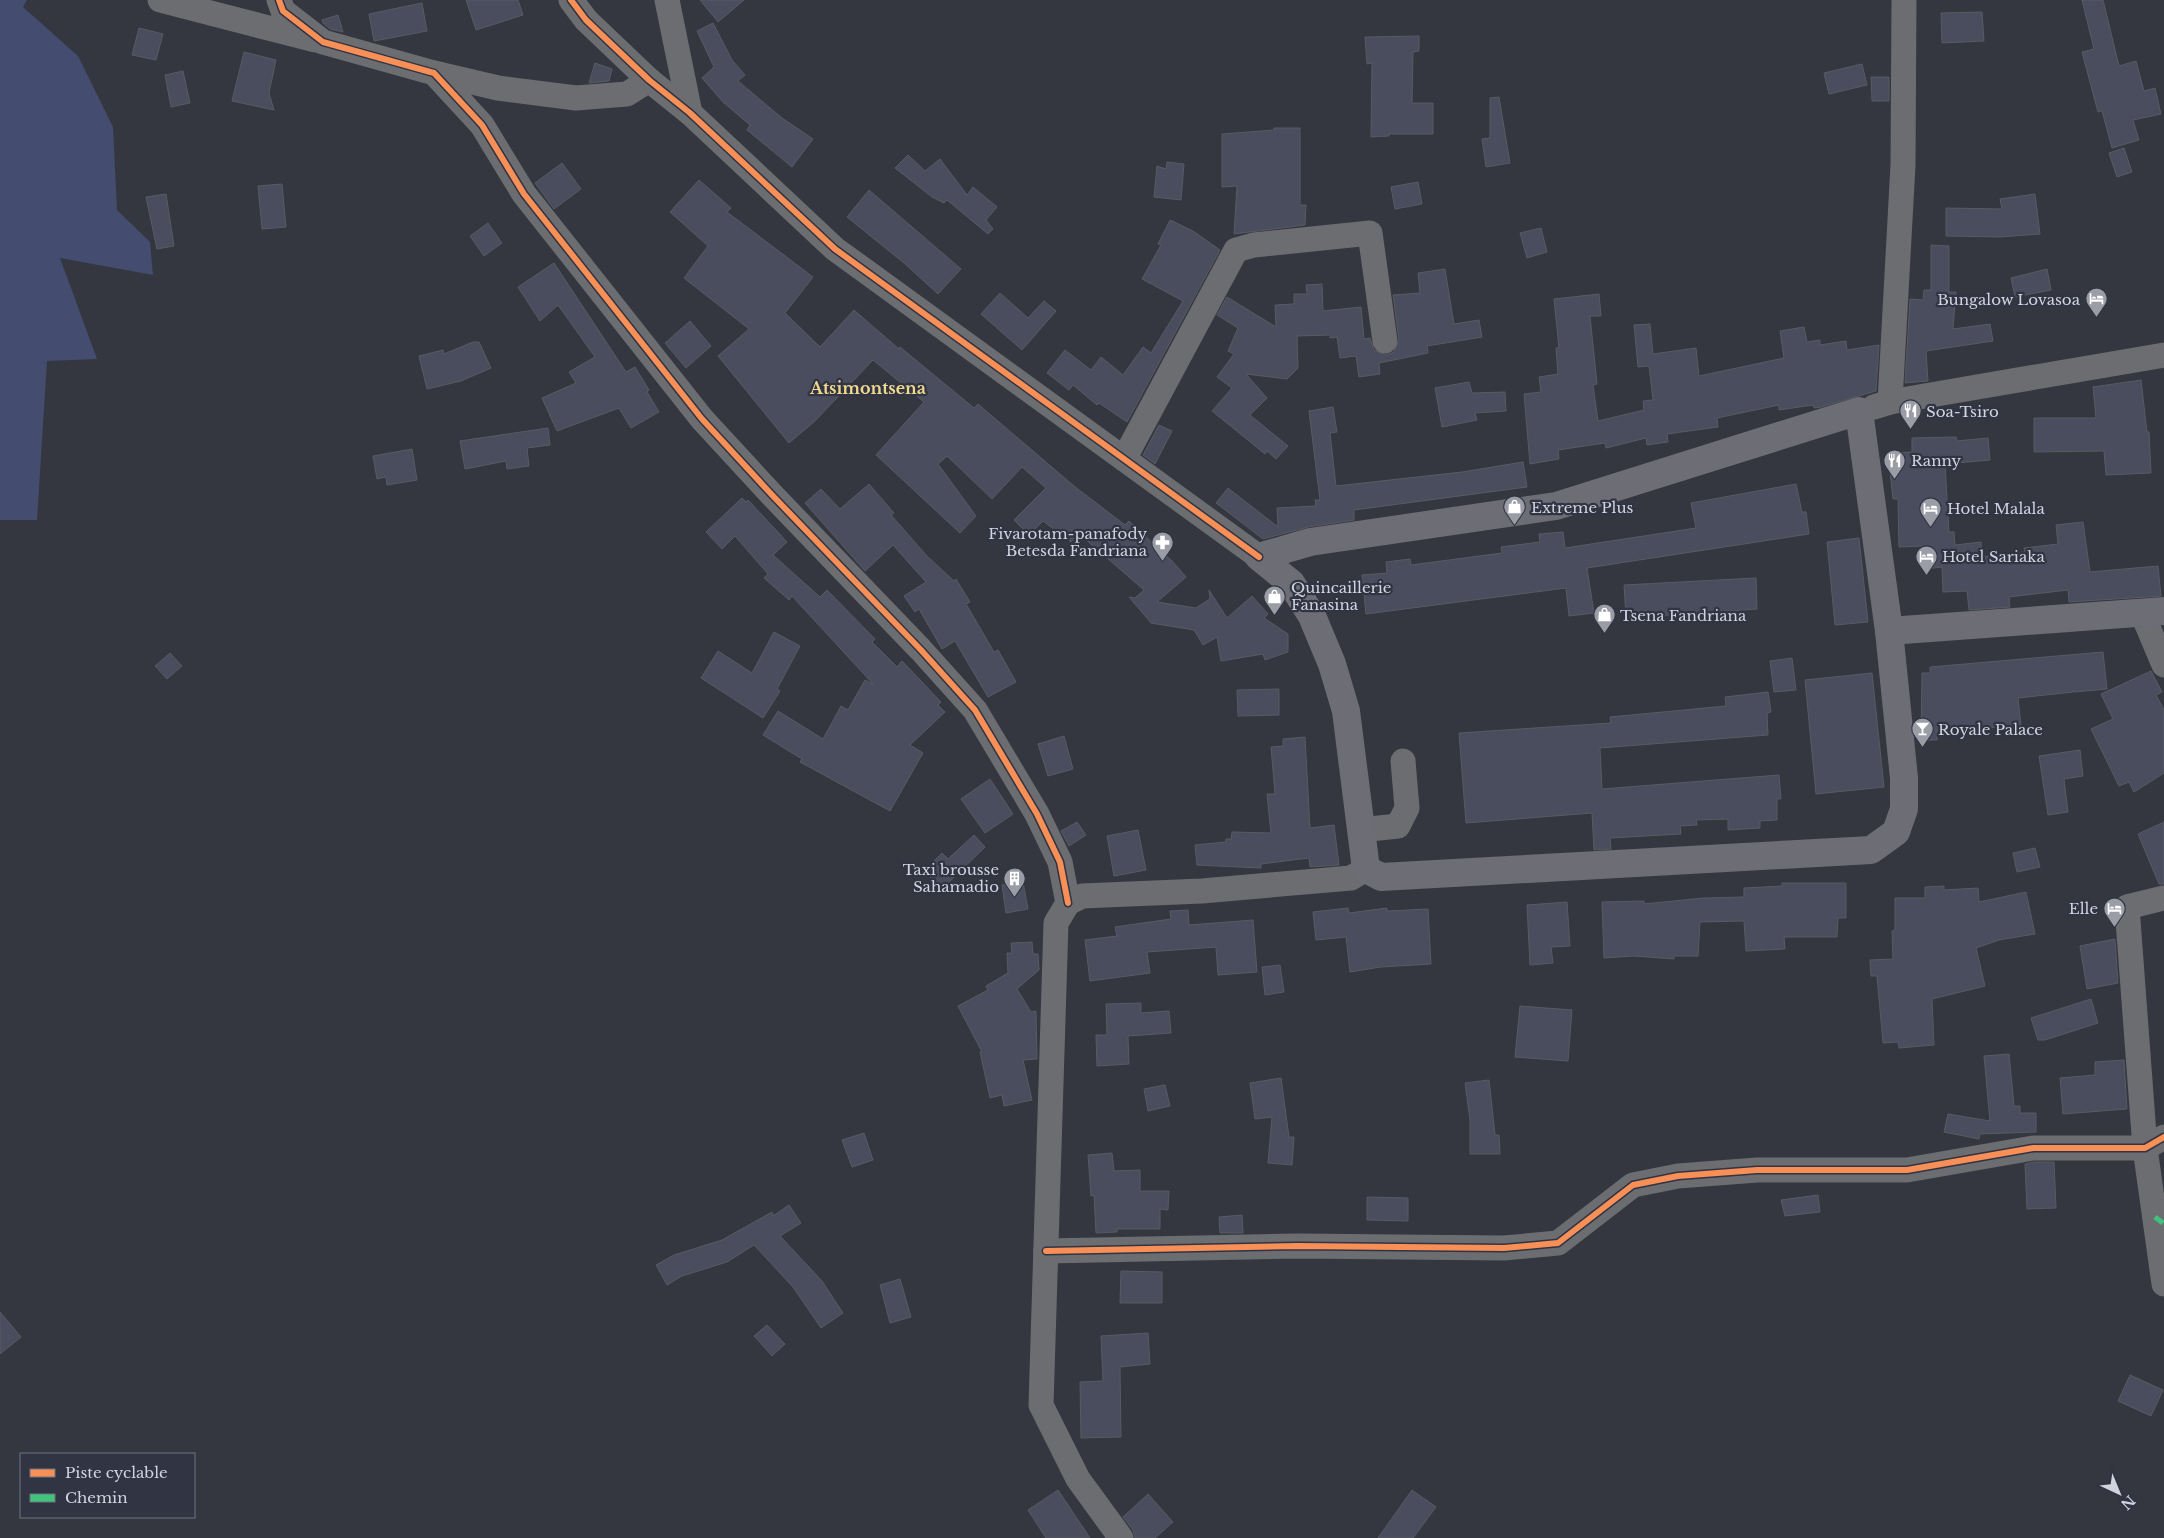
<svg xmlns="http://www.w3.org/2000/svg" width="2164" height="1538" viewBox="0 0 2164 1538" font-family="'Libre Baskerville',serif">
<rect width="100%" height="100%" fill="#34373f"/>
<path fill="#444c6f" d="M0,0H27L23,7L78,56L113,127L117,210L150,242L153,275L60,258L97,359L47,361L37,520H0Z"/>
<g fill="#4a4d5e" stroke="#585b62">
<path d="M466,0H518L523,15L476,30Z"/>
<path d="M700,0H744L718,22Z"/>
<path d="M2082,0H2103L2119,66L2136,61L2144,91L2155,88L2161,114L2133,120L2139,140L2112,148L2102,111L2098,112L2082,52L2094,49Z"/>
<path d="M422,3L427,31L374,41L369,14Z"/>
<path d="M1982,12L1984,41L1942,43L1941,13Z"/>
<path d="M338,15L343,32L330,29L323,23L322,20Z"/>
<path d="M713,23L732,60L745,75L738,81L782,118L813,139L792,167L747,130L750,125L723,102L702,78L714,67L697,31Z"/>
<path d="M139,28L163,34L156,60L132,55Z"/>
<path d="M1419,36V51L1413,52L1412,103H1433V134H1389V136L1371,137L1372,63L1367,64L1365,37Z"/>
<path d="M244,52L276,60L269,93L274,110L232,101Z"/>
<path d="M595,63L612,69L609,81L589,83Z"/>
<path d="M1862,64L1867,85L1829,94L1824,73Z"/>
<path d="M183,71L190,103L171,107L165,75Z"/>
<path d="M1871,77H1889V101H1872Z"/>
<path d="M1499,97L1510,163L1486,167L1482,139L1490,138V98Z"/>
<path d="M1274,128H1300V205H1306L1305,225L1234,234L1237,186L1222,187V134L1274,130Z"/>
<path d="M2124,148L2132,172L2117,177L2109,153Z"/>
<path d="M908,155L925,171L940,159L967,195L973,187L997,207L986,220L993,229L988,234L947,200L944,203L932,197L895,168Z"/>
<path d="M1167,162L1184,164L1181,200L1154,197L1157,166L1166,169Z"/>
<path d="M562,163L581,189L554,209L535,183Z"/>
<path d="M699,180L731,208L727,212L813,277L785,313L820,347L854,310L899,349L900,347L974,408L978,404L1074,486L1125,525L1129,521L1172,561L1186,577L1157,602L1196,608L1210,599L1209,590L1227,618L1252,596L1268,614L1264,618L1288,634V652L1265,660L1263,654L1221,661L1217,637L1203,645L1194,630L1151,623L1129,597L1135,598L1144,590L1078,533L1071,542L1043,521L1029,535L1014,520L1046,488L1022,467L992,499L947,456L938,464L976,516L960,533L876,455L924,402L873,360L815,421L789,443L718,356L749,329L684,278L708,246L670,212Z"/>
<path d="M1418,182L1422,204L1395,209L1391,187Z"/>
<path d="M282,184L286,227L262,229L258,186Z"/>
<path d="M869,190L961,269L938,294L904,263L847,217Z"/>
<path d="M166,194L174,246L157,249L146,197Z"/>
<path d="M2035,194L2040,234L2000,237L1946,236V208L2002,209L2000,199Z"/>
<path d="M1170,220L1193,231L1220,250L1127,422L1099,403L1097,405L1073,385L1069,390L1047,373L1065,350L1091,370L1101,357L1123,375L1143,347L1151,353L1183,301L1142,279L1161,245L1158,244Z"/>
<path d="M488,223L502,243L484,256L470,236Z"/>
<path d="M1541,228L1547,252L1527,258L1520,233Z"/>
<path d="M1931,245L1949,246V292H1956L1953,329L1990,324L1993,341L1926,351L1928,381L1905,383L1910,299L1923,300L1924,290H1931Z"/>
<path d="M554,263L626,372L635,367L649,390L647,392L659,412L631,428L619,408L557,431L542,398L576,383L569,372L595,357L558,305L540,321L518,287Z"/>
<path d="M1445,269L1454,324L1479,320L1482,337L1427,346L1428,353L1379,363L1380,374L1359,377L1356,356L1340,358L1337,337L1330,338V335L1297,336L1298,368L1287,379L1246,374L1267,398L1250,415L1288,446L1276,459L1267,451L1265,454L1212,411L1232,388L1217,377L1234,354L1228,351L1238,328L1217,315L1227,297L1276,327L1275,305L1294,304V294H1307L1306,285L1322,284L1323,311L1361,307L1364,339L1370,338L1374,350L1386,355L1394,352L1399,340L1393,295L1420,293L1418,273Z"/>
<path d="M2047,269L2051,290L2015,297L2011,278Z"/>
<path d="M1000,293L1028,318L1044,301L1056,311L1022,350L981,314Z"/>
<path d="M1599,294L1601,316H1590L1597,384L1593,385L1598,421L1644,410L1643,401L1653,400L1649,366L1638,367L1634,325L1650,324L1653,354L1696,348L1699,376L1784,358L1780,331L1804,327L1807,342L1820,340V345L1846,341L1847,350L1879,345L1876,391L1821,407L1814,408L1813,405L1779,410V405L1717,418L1718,427L1667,434L1668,442L1647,445L1646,438L1606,448L1605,443L1558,450L1559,459L1530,464L1524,394L1541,392L1539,377L1558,374L1556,348H1559L1554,299Z"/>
<path d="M690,321L711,346L686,368L665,343Z"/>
<path d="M473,342H479L491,368L461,381L427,389L419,356L443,350L444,354Z"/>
<path d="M2141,380L2147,432H2149L2151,473L2106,475L2104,451L2034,452V418H2096L2093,387Z"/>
<path d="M1469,382L1472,393L1505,392L1506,411L1475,413L1477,420L1442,427L1435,388Z"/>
<path d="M1333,407L1337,432L1330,433L1336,486L1462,472L1523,462L1527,487L1354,510V520L1308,527L1263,539L1216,503L1228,488L1278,527L1277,508L1316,506L1315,500H1320L1309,411Z"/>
<path d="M1159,425L1172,431L1155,464L1143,455Z"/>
<path d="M548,428L550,445L527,448L529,466L507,469L506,461L465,469L460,441Z"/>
<path d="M1956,437L1957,441L1988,438L1990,460L1945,464L1949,532H1954L1955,545L1981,542L1982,557L2025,552L2024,548L2058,544L2056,525L2083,522L2090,572L2158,566L2161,596L2069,602L2068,590L2009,597L2010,607L1969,610L1967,591L1943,592L1942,567L1925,569L1922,546L1899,547L1898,499H1893L1888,453L1912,452V438Z"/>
<path d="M412,449L417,480L387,485L386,477L377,479L373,456Z"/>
<path d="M869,484L894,513L891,515L927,556L954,581L956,579L970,602L966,604L994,652L998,650L1016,682L988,697L955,641L942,649L919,609L915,612L904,596L926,582L893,545L865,571L805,503L821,489L840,509Z"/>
<path d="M1796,484L1802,512H1806L1809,534L1587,568L1594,613L1569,616L1566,588L1366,614L1362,575L1387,573L1386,562L1410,559L1411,565L1502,553L1501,547L1540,542L1539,534L1563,532L1565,548L1696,528L1691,503Z"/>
<path d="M742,498L746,502L748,500L787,542L773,555L820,597L827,590L875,639L872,642L897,667L902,661L941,702L938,705L945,712L910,745L923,753L890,811L800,762L802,759L763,735L778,711L823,739L841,706L848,710L865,680L874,685L792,596L789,600L764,578L768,574L735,536L722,549L706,532Z"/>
<path d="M1859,538L1868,622L1835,625L1827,542Z"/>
<path d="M1756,578L1757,609L1626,618L1624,585Z"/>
<path d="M774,632L800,646L777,689L780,691L763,718L701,678L718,651L752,673Z"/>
<path d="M2103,652L2107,689L2074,692L2073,690V692L2018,698L2021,726L1937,730V740H1921L1922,673H1930V667Z"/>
<path d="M170,653L182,666L167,679L155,666Z"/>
<path d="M1792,658L1796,690L1774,692L1770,661Z"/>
<path d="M2151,671L2162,692L2156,695L2164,710V773L2134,792L2129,782L2119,786L2091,729L2113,719L2101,694Z"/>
<path d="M1872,673L1884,787L1816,794L1805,680Z"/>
<path d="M1279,689V715L1238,716L1237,690Z"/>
<path d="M1768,692L1771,712L1767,713L1768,735L1600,748L1602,789L1779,775L1781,799H1777V820L1760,821V828L1728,830V819L1696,820L1697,825L1680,826L1681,834L1610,838L1611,849L1594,850L1592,813L1466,823L1459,733L1611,723L1610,717L1726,706L1725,697Z"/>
<path d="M1064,736L1073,769L1048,776L1038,744Z"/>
<path d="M1305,737L1310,828L1334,825L1339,865L1310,867L1309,858L1261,864V868L1197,865L1195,845L1226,842V839H1231L1232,832L1271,833L1267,794H1275L1271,747L1283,746V739Z"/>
<path d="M2080,750L2083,776L2064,779L2068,812L2048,815L2039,756Z"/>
<path d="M990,779L1013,814L985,833L961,799Z"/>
<path d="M1077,822L1086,835L1069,846L1061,831Z"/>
<path d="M2164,822V884H2159L2138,834Z"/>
<path d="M1138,830L1146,870L1114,876L1107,836Z"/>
<path d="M974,835L985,847L942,889L929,876L936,869L931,864L942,853L948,859Z"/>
<path d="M2035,848L2040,867L2017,872L2013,853Z"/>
<path d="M1023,882L1028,909L1006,913L1002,885Z"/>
<path d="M1782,883H1846V918H1838L1837,937H1784L1785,949L1746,951L1744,921L1700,922L1698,956H1674V959L1634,956L1604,958L1602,902L1644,901V904L1704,898L1744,897V888L1782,886Z"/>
<path d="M1944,886V890L1978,888L1979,902L2026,892L2035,934L1999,940L1976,948L1985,986L1932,999L1934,1045L1899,1048L1898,1042L1883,1043L1877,976H1871L1870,960L1893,959L1892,931L1895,930V898H1925V887Z"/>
<path d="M1567,902L1570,946L1551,947L1553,963L1530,965L1527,905Z"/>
<path d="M1348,908L1349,913L1387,908V911L1428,909L1431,964L1381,967L1350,972L1346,937L1316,940L1313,912Z"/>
<path d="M1188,910L1189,925L1253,920L1257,972L1218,975L1216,947L1147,952L1150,973L1090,981L1085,940L1117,936L1115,927L1171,919L1170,911Z"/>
<path d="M2115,939L2118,983L2087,989L2080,946Z"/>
<path d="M1032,942L1033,954H1038L1039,970L1017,989L1031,1012L1036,1011L1037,1059L1023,1060L1032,1100L1004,1106L1002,1095L990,1098L980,1052H982L958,1006L988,990L986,986L1008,973L1007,953H1012L1011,943Z"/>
<path d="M1280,965L1284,992L1265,995L1262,967Z"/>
<path d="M2091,999L2098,1023L2045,1040H2038L2031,1018Z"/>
<path d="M1141,1003V1013L1169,1011L1171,1033L1128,1036L1129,1064L1097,1066L1096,1035H1107L1106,1004Z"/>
<path d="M1520,1006L1572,1010L1568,1061L1515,1057Z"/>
<path d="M2009,1054L2014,1106H2020V1113H2036V1132L1980,1134L1979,1139L1944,1132L1948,1114L1990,1121L1984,1056Z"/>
<path d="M2124,1060L2127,1109L2063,1114L2060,1078L2095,1075V1062Z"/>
<path d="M1281,1078L1289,1137H1294L1292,1165L1268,1163L1272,1117L1255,1119L1250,1083Z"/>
<path d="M1489,1080L1495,1135H1499L1500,1154H1470V1120L1465,1083Z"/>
<path d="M1165,1085L1170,1106L1148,1111L1144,1089Z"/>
<path d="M864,1133L873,1160L852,1167L842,1140Z"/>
<path d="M1112,1153L1114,1171L1140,1170V1191H1169L1168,1210L1160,1209V1229H1117V1232L1096,1233L1094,1195L1091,1196L1088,1155Z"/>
<path d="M2034,1162H2054L2056,1208L2027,1209L2025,1164Z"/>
<path d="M1818,1195L1820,1212L1785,1216L1781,1200Z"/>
<path d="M1367,1197L1408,1198V1221L1367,1220Z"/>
<path d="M789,1205L801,1223L780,1236L822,1281L843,1313L821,1328L793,1287L754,1245L727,1262L682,1276L667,1285L656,1265L674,1255L722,1240L772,1212L773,1216Z"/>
<path d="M1242,1215L1243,1233H1220L1219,1217Z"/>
<path d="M1121,1271L1162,1272V1303H1120Z"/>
<path d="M900,1279L911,1317L890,1323L880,1285Z"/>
<path d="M0,1312L21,1337L0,1354Z"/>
<path d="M767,1325L785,1344L772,1356L754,1336Z"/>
<path d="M1148,1333L1150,1364L1120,1367L1121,1437L1081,1438L1080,1382L1103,1381L1101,1336Z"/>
<path d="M2130,1375L2163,1390L2151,1416L2118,1401Z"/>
<path d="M1058,1490L1090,1538H1046L1028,1510Z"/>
<path d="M1412,1490L1436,1507L1413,1538H1378Z"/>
<path d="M1148,1494L1173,1522L1155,1538H1135L1133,1530L1123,1517Z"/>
</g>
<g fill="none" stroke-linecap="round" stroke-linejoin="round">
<g stroke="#6b6d71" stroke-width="25">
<path d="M160,0L315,40"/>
<path d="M279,0L283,11L323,42L434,73L482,125L524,194L702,419L773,496L921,650L975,710L1037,814L1060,862L1068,903"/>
<path d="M571,0L586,20L649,80L690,113L835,249L1259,557"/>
<path d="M667,0L690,113"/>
<path d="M434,73L498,88L576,98L627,94L649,80"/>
<path d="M1890,402L1903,165L1904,0"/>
<path d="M1874,407L1890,402L2164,355"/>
<path d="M1124,459L1236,250L1254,245L1370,233L1385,341"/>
<path d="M2142,613L2164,665"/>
<path d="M1360,830L1398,826L1407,808L1403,761"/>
<path d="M2164,898L2127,907L2145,1148L2164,1284"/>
<path d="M1046,1251L1298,1246L1504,1248L1558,1243L1633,1185L1678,1176L1757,1170H1907L2033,1148H2145L2164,1137"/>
<path d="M1121,1538L1078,1479L1041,1405L1056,923L1068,903L1082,896L1202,891L1351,878L1366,869"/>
</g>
<g stroke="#6d6e75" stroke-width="28">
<path d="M1859,411L1889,631L1904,778V809L1896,832L1871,850L1381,877L1366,869L1346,711L1332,664L1312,616L1291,583L1259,557L1310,542L1556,506Z"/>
<path d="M1889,631L2164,611"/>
</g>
<path stroke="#40c37c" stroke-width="5" stroke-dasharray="10 5" stroke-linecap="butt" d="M2155,1217L2164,1224"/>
<defs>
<g id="cycleway">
<path d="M279,0L283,11L323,42L434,73L482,125L524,194L702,419L773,496L921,650L975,710L1037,814L1060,862L1068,903"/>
<path d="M571,0L586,20L649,80L690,113L835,249L1259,557"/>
<path d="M1046,1251L1298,1246L1504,1248L1558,1243L1633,1185L1678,1176L1757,1170H1907L2033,1148H2145L2164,1137"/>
</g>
</defs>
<use href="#cycleway" stroke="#303443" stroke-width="9"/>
<use href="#cycleway" stroke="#f78f57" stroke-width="6"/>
</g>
<defs>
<symbol id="hotel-pin" viewBox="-11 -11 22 30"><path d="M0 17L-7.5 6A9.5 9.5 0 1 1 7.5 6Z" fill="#9a9da6" stroke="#303443"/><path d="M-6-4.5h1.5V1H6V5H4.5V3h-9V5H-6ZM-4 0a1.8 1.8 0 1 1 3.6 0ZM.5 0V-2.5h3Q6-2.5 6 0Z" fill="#fff"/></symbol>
<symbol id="restaurant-pin" viewBox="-11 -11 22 30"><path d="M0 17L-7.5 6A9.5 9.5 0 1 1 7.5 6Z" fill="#9a9da6" stroke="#303443"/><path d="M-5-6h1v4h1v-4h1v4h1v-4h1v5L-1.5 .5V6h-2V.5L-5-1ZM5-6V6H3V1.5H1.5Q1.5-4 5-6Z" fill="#fff"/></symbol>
<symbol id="shop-pin" viewBox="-11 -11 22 30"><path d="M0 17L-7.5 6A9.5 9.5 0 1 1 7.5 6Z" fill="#9a9da6" stroke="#303443"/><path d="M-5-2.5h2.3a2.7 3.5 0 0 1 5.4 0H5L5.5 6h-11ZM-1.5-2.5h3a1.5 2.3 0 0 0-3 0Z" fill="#fff"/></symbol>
<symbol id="pharmacy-pin" viewBox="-11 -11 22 30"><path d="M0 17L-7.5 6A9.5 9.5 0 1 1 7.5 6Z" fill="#9a9da6" stroke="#303443"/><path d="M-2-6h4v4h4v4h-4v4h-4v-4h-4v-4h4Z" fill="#fff"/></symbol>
<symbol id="bar-pin" viewBox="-11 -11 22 30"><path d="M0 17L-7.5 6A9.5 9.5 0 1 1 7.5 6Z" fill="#9a9da6" stroke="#303443"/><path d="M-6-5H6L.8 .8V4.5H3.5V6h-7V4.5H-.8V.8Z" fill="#fff"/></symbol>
<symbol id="building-pin" viewBox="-11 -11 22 30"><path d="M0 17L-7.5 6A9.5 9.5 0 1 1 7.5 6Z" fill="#9a9da6" stroke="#303443"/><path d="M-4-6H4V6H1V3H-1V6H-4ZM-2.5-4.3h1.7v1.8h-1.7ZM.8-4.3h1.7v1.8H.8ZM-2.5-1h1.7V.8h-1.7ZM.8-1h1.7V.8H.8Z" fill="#fff"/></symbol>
</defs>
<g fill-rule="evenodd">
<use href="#hotel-pin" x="2084" y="286" width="25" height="34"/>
<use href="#restaurant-pin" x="1898" y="398" width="25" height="34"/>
<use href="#restaurant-pin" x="1882" y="448" width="25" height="34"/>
<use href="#shop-pin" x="1502" y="494" width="25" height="34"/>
<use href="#hotel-pin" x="1918" y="496" width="25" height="34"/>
<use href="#pharmacy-pin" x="1150" y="530" width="25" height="34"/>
<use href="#hotel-pin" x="1914" y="544" width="25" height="34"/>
<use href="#shop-pin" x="1262" y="584" width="25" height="34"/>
<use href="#shop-pin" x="1592" y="602" width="25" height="34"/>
<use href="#bar-pin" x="1910" y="716" width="25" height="34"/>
<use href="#building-pin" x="1002" y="866" width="25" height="34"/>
<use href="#hotel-pin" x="2102" y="896" width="25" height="34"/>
</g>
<g text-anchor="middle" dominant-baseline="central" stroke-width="4.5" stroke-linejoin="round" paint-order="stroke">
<g font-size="15" fill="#d1d4de" stroke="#303443" text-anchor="start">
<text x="2080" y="299" text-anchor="end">Bungalow Lovasoa</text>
<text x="1926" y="411">Soa-Tsiro</text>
<text x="1911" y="460">Ranny</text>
<text x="1531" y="507">Extreme Plus</text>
<text x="1947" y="508">Hotel Malala</text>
<text x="1147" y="533" text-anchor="end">Fivarotam-panafody<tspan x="1147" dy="17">Betesda Fandriana</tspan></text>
<text x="1942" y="556">Hotel Sariaka</text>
<text x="1291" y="587">Quincaillerie<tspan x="1291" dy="17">Fanasina</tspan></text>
<text x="1620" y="615">Tsena Fandriana</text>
<text x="1938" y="729">Royale Palace</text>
<text x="999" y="869" text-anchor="end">Taxi brousse<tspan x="999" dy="17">Sahamadio</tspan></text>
<text x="2098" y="908" text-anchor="end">Elle</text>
</g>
<g font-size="16" font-weight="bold" fill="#f0d98c" stroke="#303443">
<text x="868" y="388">Atsimontsena</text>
</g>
</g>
<rect x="20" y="1453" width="175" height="65" fill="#303443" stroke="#707481"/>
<rect x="30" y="1469" width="25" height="8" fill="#f78f57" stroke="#707481"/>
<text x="65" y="1478" font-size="15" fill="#d1d4de">Piste cyclable</text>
<rect x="30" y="1494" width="25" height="8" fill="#40c37c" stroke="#707481"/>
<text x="65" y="1503" font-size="15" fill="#d1d4de">Chemin</text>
<g transform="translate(2119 1493) rotate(136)" stroke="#303443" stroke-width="4" paint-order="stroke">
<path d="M0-4L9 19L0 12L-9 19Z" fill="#d1d4de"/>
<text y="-8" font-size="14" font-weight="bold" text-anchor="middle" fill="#d1d4de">N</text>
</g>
</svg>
